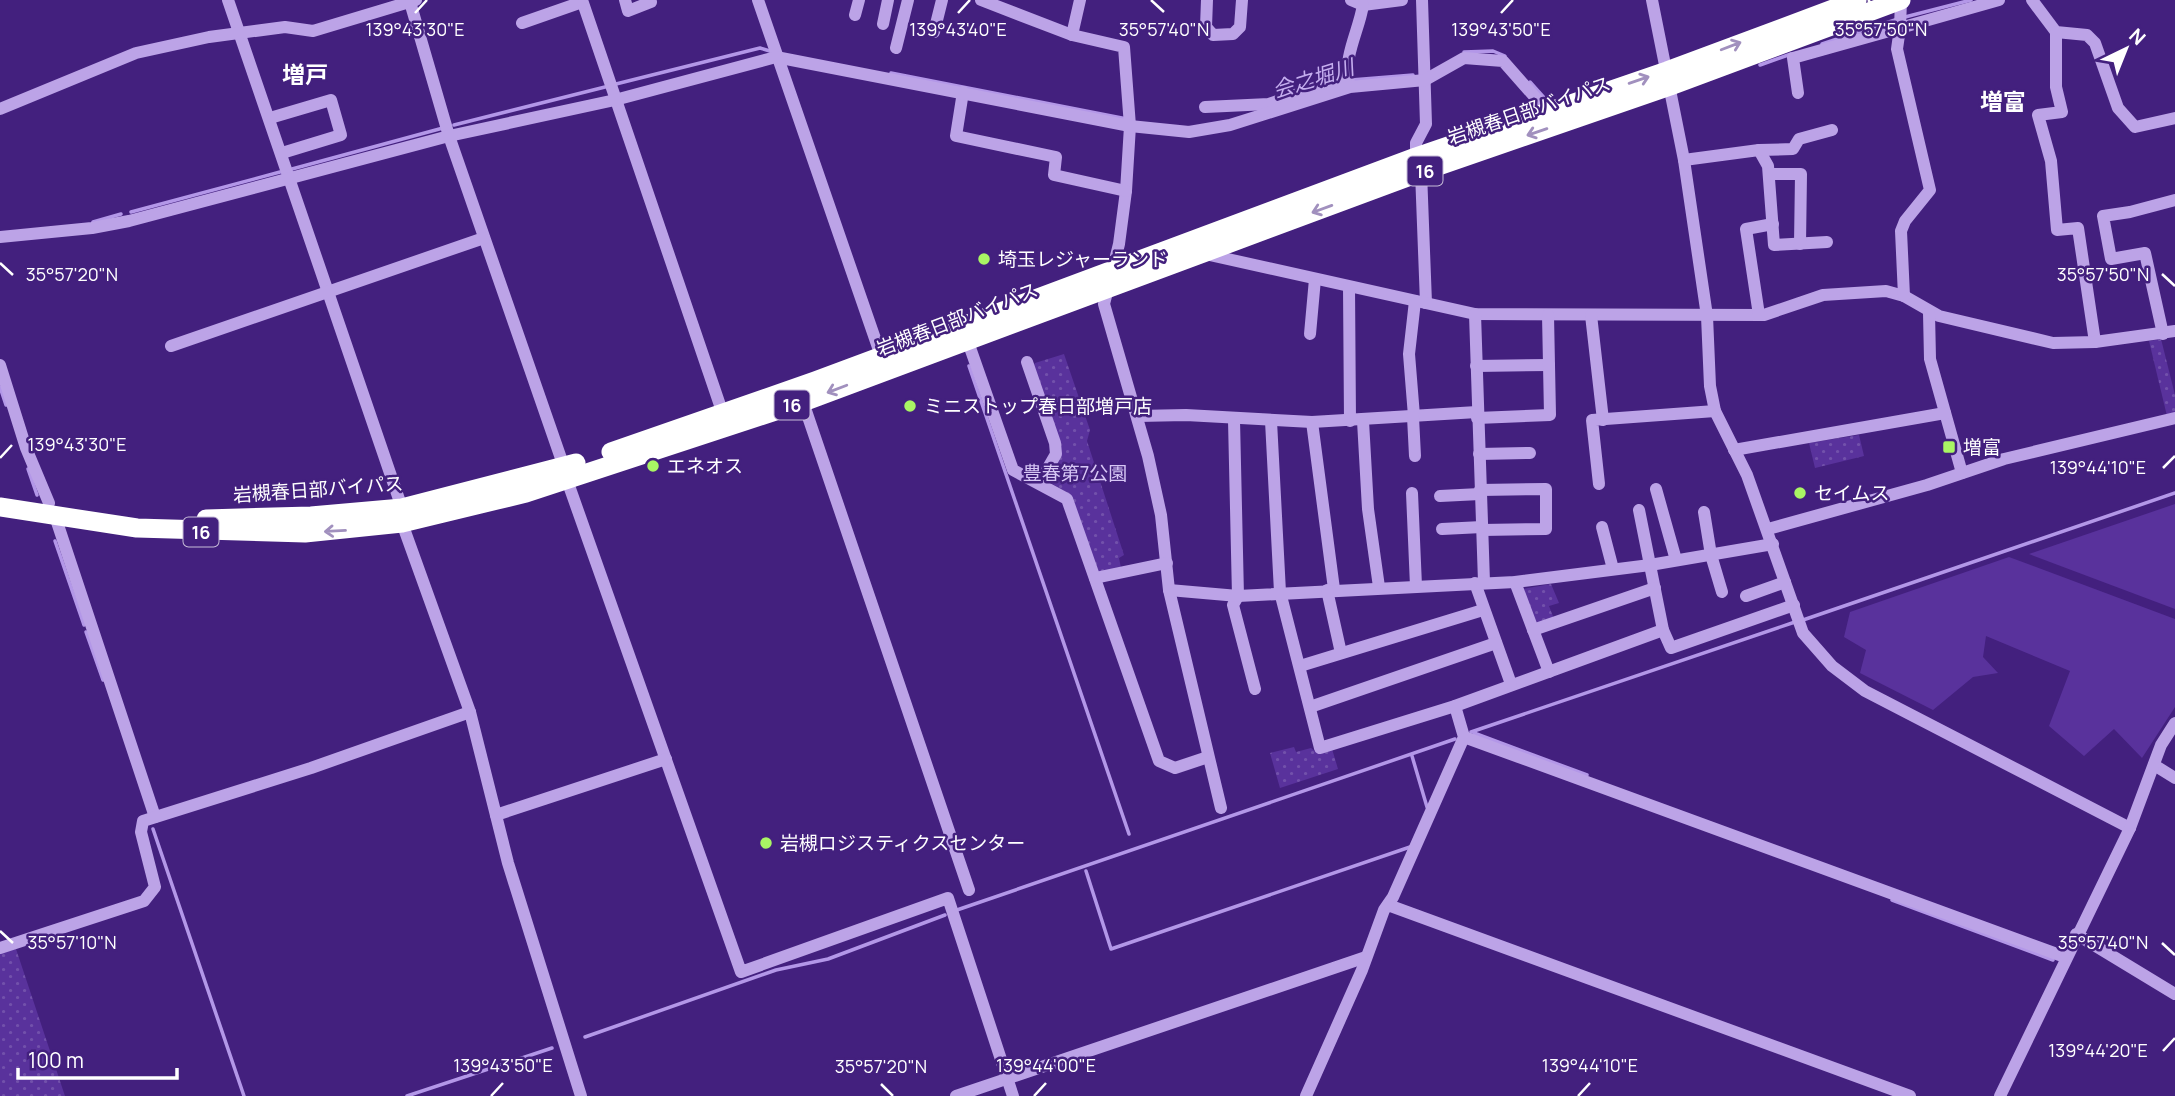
<svg xmlns="http://www.w3.org/2000/svg" width="2175" height="1096" viewBox="0 0 2175 1096" font-family="Manrope,'Noto Sans JP',sans-serif">
<defs>
<pattern id="park-dots" width="8" height="8" patternUnits="userSpaceOnUse" patternTransform="scale(1.75)"><rect width="8" height="8" fill="#59329c"/><path d="M2 2h.1M6 6h.1" fill="none" stroke="#7251ab" stroke-width="1.8" stroke-linecap="round"/></pattern>
</defs>
<rect width="100%" height="100%" fill="#43207e"/>
<g fill="#59329c">
<path d="M2175,504V609L2029,554Z"/>
<path d="M2009,557L2175,619V707L2142,758L2114,729L2084,756L2049,726L2070,671L1986,636L1983,657L1998,673L1973,677L1933,710L1860,673L1866,650L1844,637L1850,612Z"/>
</g>
<g fill="url(#park-dots)">
<path d="M2161,339L2175,395V414L2167,416L2149,341Z"/>
<path d="M1064,354L1090,430L1087,441L1124,555L1119,558L1121,568L1104,573L1098,571L1071,495L1046,480L1059,454L1032,368L1035,363Z"/>
<path d="M1859,435L1864,456L1815,468L1809,443Z"/>
<path d="M1551,584L1559,603L1549,606L1554,619L1536,625L1523,589Z"/>
<path d="M1294,747L1296,752L1311,748L1317,753L1332,749L1338,769L1280,788L1270,753Z"/>
<path d="M14,943L65,1096H0V948Z"/>
</g>
<g fill="none" stroke-linecap="round" stroke-linejoin="round">
<g stroke="#b397e8" stroke-width="3.5">
<path d="M1905,17L1971,0"/>
<path d="M1822,44L1898,19"/>
<path d="M1464,52L1493,51L1505,56"/>
<path d="M1760,65L1791,54"/>
<path d="M891,73L1127,119"/>
<path d="M1351,80L1413,75"/>
<path d="M1530,82L1547,101"/>
<path d="M616,84L760,48L773,52"/>
<path d="M454,125L605,87"/>
<path d="M292,169L443,128"/>
<path d="M131,212L280,172"/>
<path d="M93,222L121,214"/>
<path d="M969,366L1129,834"/>
<path d="M0,387L6,405"/>
<path d="M28,469L37,495"/>
<path d="M55,541L84,625"/>
<path d="M1803,620L2175,493"/>
<path d="M86,632L103,680"/>
<path d="M1471,732L1795,622"/>
<path d="M1474,733L1587,775"/>
<path d="M1412,756L1427,807"/>
<path d="M153,829L244,1096"/>
<path d="M1086,871L1111,949L1410,847"/>
<path d="M1892,900L2053,960"/>
<path d="M954,911L1455,739"/>
<path d="M585,1037L776,970L828,959L945,915"/>
<path d="M407,1096L552,1048"/>
</g>
<g stroke="#bca3e7" stroke-width="12">
<path d="M228,0L402,508V523L470,712L508,863L581,1096"/>
<path d="M582,0L723,414"/>
<path d="M625,0L628,11L651,2L650,0"/>
<path d="M758,0L881,356"/>
<path d="M981,0L1072,35L1124,47L1130,126L1126,191L1119,244L1104,304L1148,456L1161,515L1169,590L1221,808"/>
<path d="M1207,0L1206,27L1213,35L1233,34L1240,27L1242,0"/>
<path d="M1351,0L1363,5L1402,0"/>
<path d="M1652,0L1684,160L1707,316L1710,386L1715,411L1747,475L1803,633L1832,666L1865,691L2130,828"/>
<path d="M2032,0L2056,32L2087,35L2095,43L2118,108L2135,127L2175,118"/>
<path d="M410,2L449,136L564,467"/>
<path d="M855,15L859,0"/>
<path d="M522,23L582,2"/>
<path d="M883,24L888,0"/>
<path d="M934,32L942,0"/>
<path d="M2056,32V87L2062,112L2038,115L2051,161L2057,230L2078,228L2095,342"/>
<path d="M1072,35L1080,0"/>
<path d="M896,48L908,0"/>
<path d="M1349,83C1343,56 1359,31 1363,5"/>
<path d="M963,92L956,136L1056,157L1054,175L1126,191"/>
<path d="M1798,93L1793,58L1900,28L1901,0"/>
<path d="M1205,107L1269,104L1348,76"/>
<path d="M0,109L136,53L209,37L285,27L313,31L416,0"/>
<path d="M270,118L331,100L341,135L282,153"/>
<path d="M1759,150L1768,166L1774,245L1827,242"/>
<path d="M1416,157V143L1426,124L1422,0"/>
<path d="M1684,160L1759,150L1793,149L1799,139L1832,130"/>
<path d="M1421,172L1426,303"/>
<path d="M1769,174H1801L1800,244"/>
<path d="M0,237L92,228L129,221L449,136L615,100L776,57L1130,126L1189,132L1230,125L1350,87L1425,80L1464,58L1503,61L1548,112"/>
<path d="M1205,254L1475,314L1764,315L1823,295L1886,291L1904,296L1939,316L2053,343L2095,342L2175,331"/>
<path d="M1349,287L1350,421"/>
<path d="M1904,296L1901,231L1905,221L1930,190L1897,49L1900,28L1999,0"/>
<path d="M1929,313L1930,359L1962,473"/>
<path d="M1475,314L1484,582"/>
<path d="M1591,315L1603,420"/>
<path d="M1759,315L1746,229L1773,224"/>
<path d="M1310,334L1315,279"/>
<path d="M2163,334L2145,253L2111,259L2103,216L2130,212L2175,200"/>
<path d="M967,339L1013,470L1067,499L1159,761L1175,768L1208,757"/>
<path d="M171,346L484,238"/>
<path d="M1027,362L1055,443L1056,454L1041,480"/>
<path d="M0,365L26,448L49,503"/>
<path d="M1476,366L1549,365"/>
<path d="M803,402L969,890"/>
<path d="M1138,416L1186,415L1312,422L1477,412"/>
<path d="M1414,416L1409,354L1415,301"/>
<path d="M1413,417L1415,456"/>
<path d="M1477,418L1550,415L1548,315"/>
<path d="M1234,420L1238,596L1233,605L1255,689"/>
<path d="M1271,421L1280,592L1320,748L1455,706L1663,630"/>
<path d="M1363,421L1368,509L1379,587"/>
<path d="M1312,422L1334,589"/>
<path d="M1734,450L1945,413"/>
<path d="M1479,454L1530,453"/>
<path d="M567,480L741,972L948,898L1013,1096"/>
<path d="M1599,484L1592,420L1715,411"/>
<path d="M1656,489L1676,560"/>
<path d="M1480,490L1546,489V529L1482,530"/>
<path d="M1412,493L1416,586"/>
<path d="M1440,496L1480,494"/>
<path d="M1639,510L1663,630L1671,648L1794,605"/>
<path d="M1704,512L1711,555L1722,592"/>
<path d="M55,516L155,817"/>
<path d="M1602,527L1613,569"/>
<path d="M1442,529L1482,527"/>
<path d="M1768,529L1927,485L2004,459L2175,418"/>
<path d="M1095,578L1167,563"/>
<path d="M1515,582L1549,672"/>
<path d="M1475,583L1511,684"/>
<path d="M1169,590L1238,596L1515,582L1650,565L1773,544"/>
<path d="M1327,590L1341,653"/>
<path d="M1746,596L1785,582"/>
<path d="M1533,630L1655,588"/>
<path d="M1300,666L1483,610"/>
<path d="M1310,707L1496,643"/>
<path d="M1464,737L2065,957"/>
<path d="M2154,765L2175,778"/>
<path d="M496,815L666,759"/>
<path d="M1388,905L1910,1096"/>
<path d="M2076,934L2175,994"/>
<path d="M0,948L144,901L155,887L141,832L143,821L311,768L470,712"/>
<path d="M956,1096L1366,957"/>
<path d="M1306,1096L1362,970L1384,910L1393,897L1464,737L1455,706"/>
<path d="M2000,1096L2130,828L2161,745L2175,723"/>
</g>
<g stroke="#fff" stroke-width="19">
<path d="M611,452L815,381L1416,157L1667,71L1857,0"/>
<path d="M0,507L137,528L305,533L402,523L526,493L803,402L1421,172L1670,86L1901,0"/>
<path d="M206,519L311,516L402,508L576,463"/>
</g>
</g>
<defs><path id="oneway-shaft" d="M-6 0H5M1.5-3L5.5 0L1.5 3" fill="none" stroke-width="1.6" stroke-linecap="round" stroke-linejoin="round" transform="scale(1.75)"/></defs>
<g stroke="#a190be">
<use href="#oneway-shaft" transform="translate(1731 46) rotate(-21)"/>
<use href="#oneway-shaft" transform="translate(1639 80) rotate(-19)"/>
<use href="#oneway-shaft" transform="translate(1537 132) rotate(161)"/>
<use href="#oneway-shaft" transform="translate(1322 209) rotate(160)"/>
<use href="#oneway-shaft" transform="translate(837 389) rotate(159)"/>
<use href="#oneway-shaft" transform="translate(335 531) rotate(177)"/>
</g>
<path fill="none" stroke="#fff" stroke-width="2.5" d="M1151,0L1164,12M1868,0L1881,12M415,13L427,0M958,13L970,0M1501,13L1513,0M0,263L13,275M2162,274L2175,286M0,458L12,445M2163,468L2175,456M0,931L13,943M2162,943L2175,955M2163,1051L2175,1038M881,1084L893,1096M491,1096L503,1083M1034,1096L1046,1083M1578,1096L1590,1083"/>
<g fill="#a9f564" stroke="#43207e" stroke-width="2.5">
<circle cx="984" cy="259" r="7"/>
<circle cx="910" cy="406" r="7"/>
<rect x="1942" y="440" width="14" height="14" rx="3.5"/>
<circle cx="653" cy="466" r="7"/>
<circle cx="1800" cy="493" r="7"/>
<circle cx="766" cy="843" r="7"/>
</g>
<g text-anchor="middle" dominant-baseline="central" stroke-width="5" stroke-linejoin="round" paint-order="stroke">
<g fill="#43207e" stroke="#c7bcd8" stroke-width="2">
<rect x="1407.5" y="156.5" width="35" height="29" rx="5"/>
<rect x="774.5" y="390.5" width="35" height="29" rx="5"/>
<rect x="183.5" y="517.5" width="35" height="29" rx="5"/>
</g>
<g font-size="18" font-weight="bold" fill="#fff">
<text x="1425" y="171">16</text>
<text x="792" y="405">16</text>
<text x="201" y="532">16</text>
</g>
<g font-size="19" fill="#fff" stroke="#43207e">
<text transform="translate(1529 110) rotate(-19)">岩槻春日部バイパス</text>
<text transform="translate(957 319) rotate(-21)">岩槻春日部バイパス</text>
<text transform="translate(318 489) rotate(-4)">岩槻春日部バイパス</text>
</g>
<g font-size="19" fill="#fff" stroke="#43207e" text-anchor="start">
<text x="998" y="259">埼玉レジャーランド</text>
<text x="924" y="406">ミニストップ春日部増戸店</text>
<text x="1963" y="447">増富</text>
<text x="667" y="466">エネオス</text>
<text x="1814" y="493">セイムス</text>
<text x="780" y="843">岩槻ロジスティクスセンター</text>
</g>
<g font-size="19" fill="#d7c7f5" stroke="#43207e">
<text x="1075" y="473">豊春第7公園</text>
</g>
<g font-size="21" font-style="italic" fill="#c5aeef" stroke="#43207e">
<text transform="translate(1313 78) rotate(-17)">会之堀川</text>
</g>
<g font-size="23" font-weight="bold" fill="#fff" stroke="#43207e">
<text x="305" y="74">増戸</text>
<text x="2003" y="101">増富</text>
</g>
</g>
<g font-size="18" text-anchor="middle" fill="#fff" stroke="#43207e" stroke-width="5" stroke-linejoin="round" paint-order="stroke">
<text x="1164" y="36">35°57'40"N</text>
<text x="1881" y="36">35°57'50"N</text>
<text x="958" y="36">139°43'40"E</text>
<text x="1501" y="36">139°43'50"E</text>
<text x="415" y="36">139°43'30"E</text>
<text x="2103" y="281">35°57'50"N</text>
<text x="72" y="281">35°57'20"N</text>
<text x="77" y="451">139°43'30"E</text>
<text x="2098" y="474">139°44'10"E</text>
<text x="2103" y="949">35°57'40"N</text>
<text x="72" y="949">35°57'10"N</text>
<text x="2098" y="1057">139°44'20"E</text>
<text x="503" y="1072">139°43'50"E</text>
<text x="1046" y="1072">139°44'00"E</text>
<text x="1590" y="1072">139°44'10"E</text>
<text x="881" y="1073">35°57'20"N</text>
</g>
<g transform="translate(2126 49) rotate(43)" stroke="#43207e" stroke-width="5" paint-order="stroke">
<path d="M0-5L12 26L0 18L-12 26Z" fill="#ffffff"/>
<text y="-10" font-size="19" font-weight="bold" text-anchor="middle" fill="#ffffff">N</text>
</g>
<path d="M18 1068v10h159v-10" fill="none" stroke="#ffffff" stroke-width="3.5"/>
<text x="28" y="1068" font-size="21" fill="#ffffff" stroke="#43207e" stroke-width="5" paint-order="stroke">100 m</text>
</svg>
